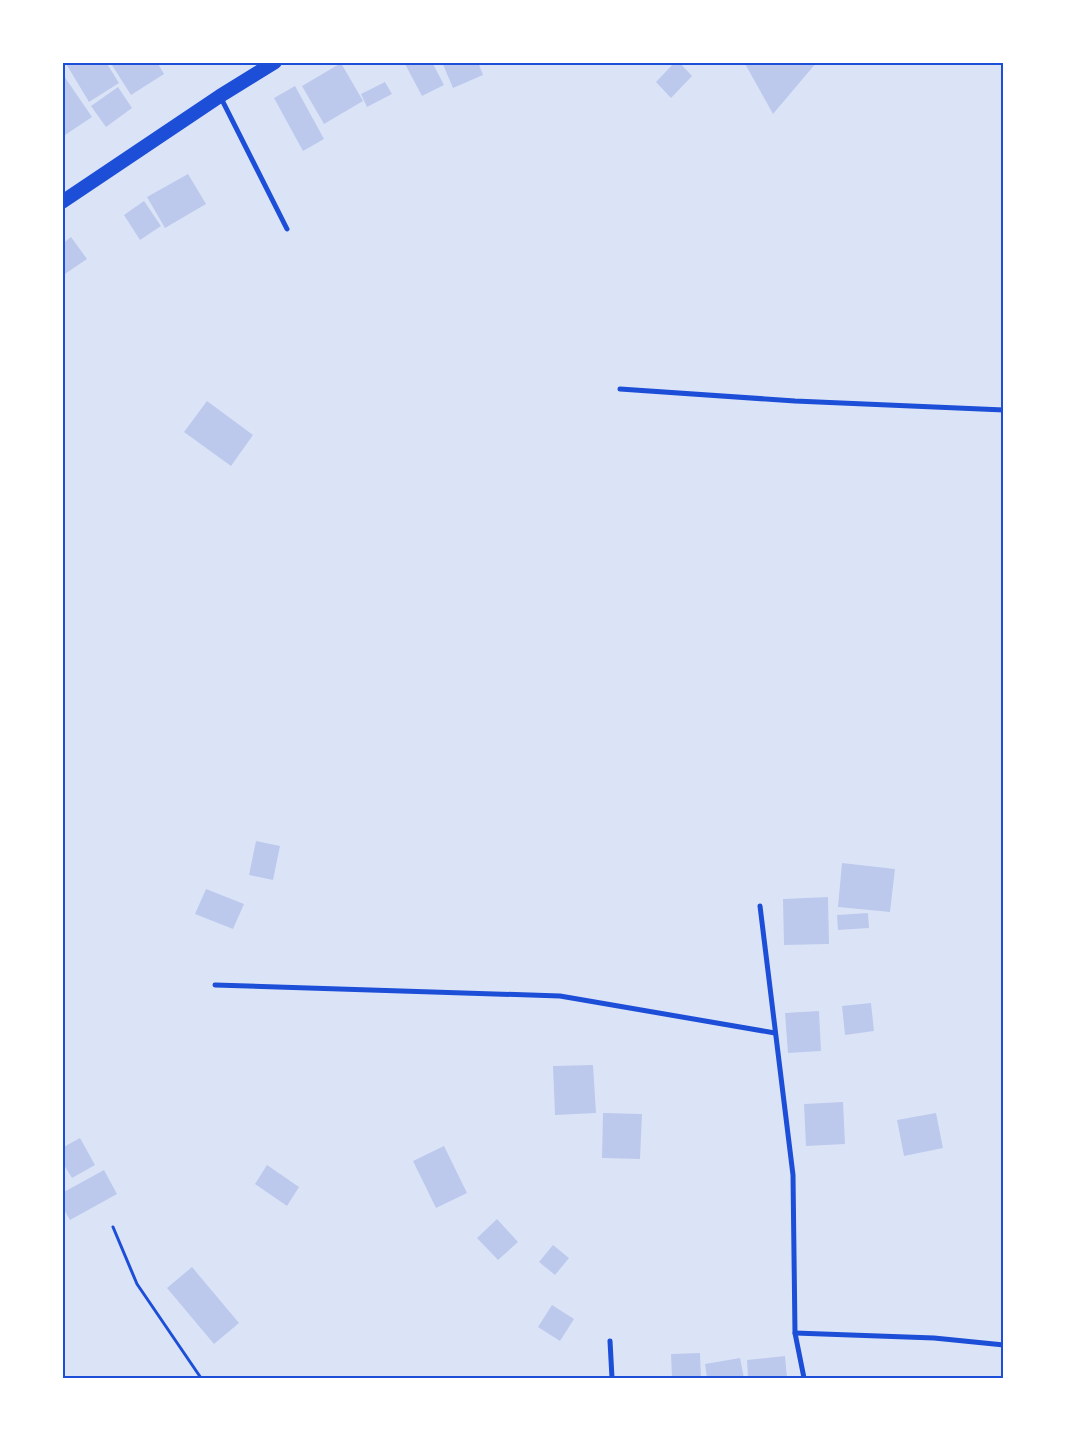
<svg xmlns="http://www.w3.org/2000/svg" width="1066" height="1441" viewBox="0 0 1066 1441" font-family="'Noto Sans',sans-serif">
<rect width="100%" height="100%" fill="#f2f2f2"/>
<path fill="#dbe4f7" d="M62,63H1003V1378H63Z"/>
<g fill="#bdc9ec">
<path d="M65,62H106L119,83L89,102Z"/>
<path d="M110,62H157L164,74L131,95Z"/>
<path d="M404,62H432L444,85L422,96Z"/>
<path d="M442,62H478L483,75L453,88Z"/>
<path d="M675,62H679L692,76L671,98L656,82Z"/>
<path d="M744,62H817L773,114Z"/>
<path d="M341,63L363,101L324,124L302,86Z"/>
<path d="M62,73L92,117L62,137Z"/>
<path d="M385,82L392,94L367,107L361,94Z"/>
<path d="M295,86L324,139L303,151L274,98Z"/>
<path d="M118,87L132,108L106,127L91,106Z"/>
<path d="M188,174L206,204L165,228L147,197Z"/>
<path d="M144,201L161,226L140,240L124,215Z"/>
<path d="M71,237L87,259L62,276V244Z"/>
<path d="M207,401L253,435L231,466L184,432Z"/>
<path d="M256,841L280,846L273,880L249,875Z"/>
<path d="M842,863L895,869L890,912L838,907Z"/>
<path d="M206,889L244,904L233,929L195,914Z"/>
<path d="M828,897L829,944L784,945L783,899Z"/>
<path d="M868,913L869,928L838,930L837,915Z"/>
<path d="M871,1003L874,1031L845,1035L842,1006Z"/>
<path d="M819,1011L821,1051L788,1053L785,1013Z"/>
<path d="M593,1065L596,1113L555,1115L553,1066Z"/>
<path d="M843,1102L845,1144L806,1146L804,1104Z"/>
<path d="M603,1113L642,1114L640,1159L602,1158Z"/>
<path d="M936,1113L943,1148L904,1156L897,1120Z"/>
<path d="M80,1138L95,1165L72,1178L62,1162V1148Z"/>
<path d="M444,1146L467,1193L436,1208L413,1161Z"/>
<path d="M267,1165L299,1187L287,1206L255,1184Z"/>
<path d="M104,1170L117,1194L70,1220L62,1206V1193Z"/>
<path d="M497,1219L518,1242L498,1260L477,1238Z"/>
<path d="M553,1245L569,1258L555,1275L539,1262Z"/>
<path d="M192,1267L239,1323L214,1344L167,1288Z"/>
<path d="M552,1305L574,1319L560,1341L538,1327Z"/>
<path d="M700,1353L701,1378H672L671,1354Z"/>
<path d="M785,1356L787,1378H748L747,1360Z"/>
<path d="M740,1358L744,1378H707L705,1364Z"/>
</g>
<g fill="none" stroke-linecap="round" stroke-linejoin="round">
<path stroke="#1d4ed8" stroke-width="3" d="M113,1227L137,1284L201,1378"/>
<g stroke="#1d4ed8" stroke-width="5">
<path d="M221,98L287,229"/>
<path d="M620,389L795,401L1004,410"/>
<path d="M760,906L793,1175L795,1333L804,1378"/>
<path d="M215,985L560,996L775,1033"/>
<path d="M795,1333L934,1338L1004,1345"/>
<path d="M610,1341L612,1378"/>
</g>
<path stroke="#1d4ed8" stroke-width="14" d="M62,202L220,96L275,62"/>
</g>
<rect width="1066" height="1441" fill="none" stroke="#ffffff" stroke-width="128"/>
<rect x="64" y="64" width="938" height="1313" fill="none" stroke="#1d4ed8" stroke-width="2"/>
</svg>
